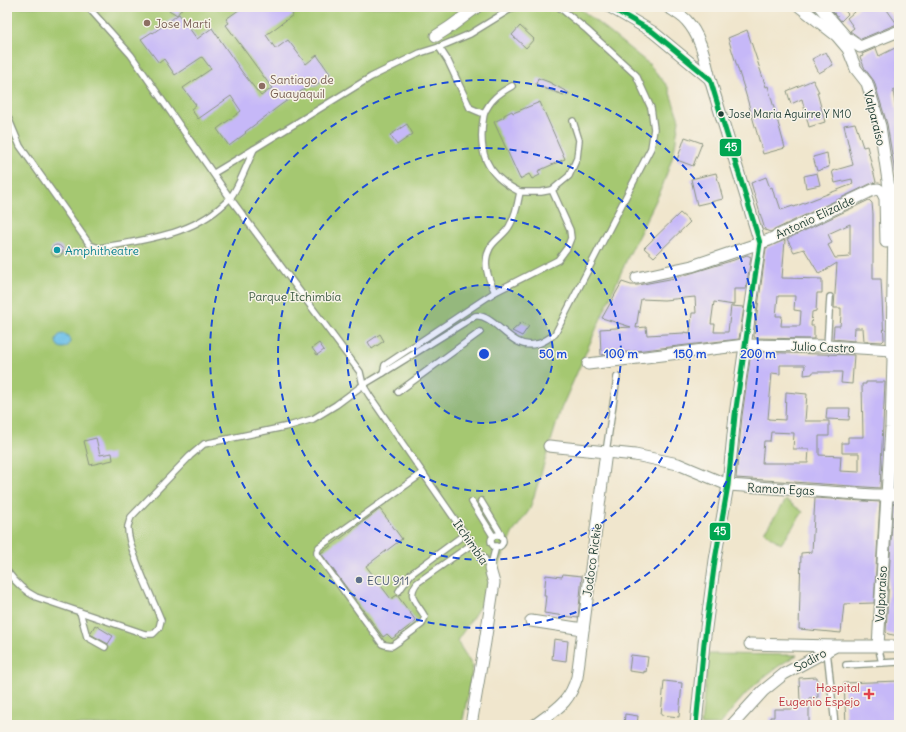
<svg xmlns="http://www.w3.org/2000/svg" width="906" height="732" viewBox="0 0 906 732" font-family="Delius,sans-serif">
<rect width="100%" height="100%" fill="#f7f3e8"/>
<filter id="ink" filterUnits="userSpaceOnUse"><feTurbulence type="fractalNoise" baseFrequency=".025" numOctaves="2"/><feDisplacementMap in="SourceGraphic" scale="8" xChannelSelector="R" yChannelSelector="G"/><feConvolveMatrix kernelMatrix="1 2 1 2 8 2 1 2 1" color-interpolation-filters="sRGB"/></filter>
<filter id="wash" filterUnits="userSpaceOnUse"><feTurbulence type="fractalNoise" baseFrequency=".012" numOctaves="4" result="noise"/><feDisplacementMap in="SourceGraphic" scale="16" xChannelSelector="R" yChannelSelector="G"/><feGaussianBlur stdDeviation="0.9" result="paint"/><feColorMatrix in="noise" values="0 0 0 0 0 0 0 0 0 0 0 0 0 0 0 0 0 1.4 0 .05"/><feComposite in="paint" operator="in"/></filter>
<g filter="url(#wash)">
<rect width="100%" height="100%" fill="#f0e6cd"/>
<g fill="#a5c871" stroke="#628252">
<path d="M7,7H578L649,64L668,87L679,120L674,153L661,190L627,259L561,409L530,509L512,534L486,597L457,641L473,667L462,725H7Z"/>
<path d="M786,500L803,512L781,544L764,532Z"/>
<path d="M708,654L797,655C764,673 742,695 720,725H701Z"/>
</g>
<circle fill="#6cbfe8" stroke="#467e8e" cx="63" cy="341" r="7"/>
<g id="blocks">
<g fill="#c6b8f8" fill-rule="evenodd">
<path d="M164,7H183L177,15Z"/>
<path d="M243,7H288L293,15L266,35L275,48H277L288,40L306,64L317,55L330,74L314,87L312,84L282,104L245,132L246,133L229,146L217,129L241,111L231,96L198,119L191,109L196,105L183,88L211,69L202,57L175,75L164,59L159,63L141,39L152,32L153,33L179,14L197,39L212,28L242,72L261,96L272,88L226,25L229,23L226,19Z"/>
<path d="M829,7H841L848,14L841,21Z"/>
<path d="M860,7H885L897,24L861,39L850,31L854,28L847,18Z"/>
<path d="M520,26L534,39L526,48L512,35Z"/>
<path d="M747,30L766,87L768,86L785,148L763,154L744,88L728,38Z"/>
<path d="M899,46V88L893,91L899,126V171L895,172L887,124L874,81L865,69L860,57L863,56L862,54L876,48L879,56Z"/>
<path d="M826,52L833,65L819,73L812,59Z"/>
<path d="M538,78L549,82L569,93L567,96L546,89L536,84Z"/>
<path d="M813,80L819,92H817L825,122L809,127L802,99L791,104L787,91Z"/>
<path d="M540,102L565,159L538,171L540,175L532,179L529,174L520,179L494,122L504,117V115L512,111L513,113Z"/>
<path d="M855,123L863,147L867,146L876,182L870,184L770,232L765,230L751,183L766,177L770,188L772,187L775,198H777L781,210L793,206L794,207L853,184L852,179L835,183L832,171L853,165L844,125Z"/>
<path d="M407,124L413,134L397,145L390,135Z"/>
<path d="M685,137L702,143L693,166L677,160Z"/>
<path d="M827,153L829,167L817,171L813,157Z"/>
<path d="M716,173L723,199L697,205L691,179Z"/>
<path d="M817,173L820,185L806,188L804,176Z"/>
<path d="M869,200L872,203L873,214V279H881L884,340L882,342L864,341L863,328H855L854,341L833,339L834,326H840L841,315V308H834L837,263L819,274L804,249L794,252L787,239ZM850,224V257L835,258L828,245L832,243L828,234Z"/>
<path d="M680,213L690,222L654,257L644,248Z"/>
<path d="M785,240L782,278L822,279V293H817L816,311L812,312L811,326H814V339L755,338L754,336L766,248ZM778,296H795L794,310L801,311L800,326H781L782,316H776Z"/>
<circle cx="57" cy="251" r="6"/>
<path d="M747,255L751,257L746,289H734V305L714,302L711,324H715L714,332H728L731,306L744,307L739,339L601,355L600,329L631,327L602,318L622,282L631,285H638L675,278L734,260ZM695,297L696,313H692L690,333L684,332V333L647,335L646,327L636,328L641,299L664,300Z"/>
<path d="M522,322L529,326L522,336L512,331Z"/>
<path d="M380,334L384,341L372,349L368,342Z"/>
<path d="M319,343L324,350L317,355L312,348Z"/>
<path d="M751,352L854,355L852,384L841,383L842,372H813L812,374L804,375L805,365H780V374L772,373L768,419L785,420L786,392L807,394L805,421H829V436H819V455L841,456L840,471L859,472V453H842V443H848V437H863L862,384H866V382H885L880,488L736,478L742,416ZM771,432L794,433L793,449H809L808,463H762L764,441H770Z"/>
<path d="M899,394V487H895L898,428Z"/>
<path d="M827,408H850L849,420L826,419Z"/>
<path d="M96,438L100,455L112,453L113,460L90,465L84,441Z"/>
<path d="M815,498L880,502L874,603L844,604L841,633L799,629L801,553L812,552Z"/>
<path d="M895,502H899V585H897L895,607H899V636L888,634L886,632L893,504Z"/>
<path d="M380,509L402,539L366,566L391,599L397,595L416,621L392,639L387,634L383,637L321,553Z"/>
<path d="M563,574L582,576L578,618L544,613L546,596H544L546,575L562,577Z"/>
<path d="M95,625L113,636L108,644L90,634Z"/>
<path d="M554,639L568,641L566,661L552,659Z"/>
<path d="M631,655L648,657L646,672L644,671V673L629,671Z"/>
<path d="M817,677L818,697L809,698V725H770V717H774V709H795V702H800L799,678Z"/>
<path d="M664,681L682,683L679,717L661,715Z"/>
<path d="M899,681V725H846L844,683Z"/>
<path d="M625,714L638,716L637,725H624Z"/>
</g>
</g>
</g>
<g filter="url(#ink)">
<use href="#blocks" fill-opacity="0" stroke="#889280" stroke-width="1"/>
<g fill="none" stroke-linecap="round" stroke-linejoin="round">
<defs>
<g id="service">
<path d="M88,7L131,55L230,198L360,372L363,385L369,395L472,544L484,558L490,569"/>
<path d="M439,47L448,61L470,108L484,114C477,151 485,175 520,192C518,203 516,215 510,225C506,234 495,239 490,248C482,263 488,278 495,292"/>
<path d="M484,114C490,100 499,93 512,86"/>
<path d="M7,115L20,146L90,245L99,248C146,239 195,236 230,198C238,189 248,162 254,149"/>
<path d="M214,173L254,149L371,77L420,53L439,47L470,34L514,7"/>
<path d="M520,192H541L552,190"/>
<path d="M827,346L830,297"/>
<path d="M383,373L475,316C495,313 511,351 536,344C543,343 549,338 555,334L651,148L654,129L651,108L636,75L587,30L559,7"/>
<path d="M398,392L480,332"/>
<path d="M606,452L617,377"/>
<path d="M423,473L319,547L317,551V554L382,644L385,645L392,646L398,642L422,624L425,617C418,603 406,598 417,583L472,544"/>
<path d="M481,501L501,534V536"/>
<path d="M472,502L493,536"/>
<circle cx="497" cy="541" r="6"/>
<path d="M490,569L496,546"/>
<path d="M7,571C15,582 24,591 36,597L145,634H153L159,628L161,620C153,599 126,545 128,526C129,523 130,519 131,517L190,456L204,444L289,426L313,419L336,405L363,385L383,373L385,365L495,292L558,260L567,248L571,238L570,230L552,190L569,176L577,158L579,140L573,121"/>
<path d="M399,591L411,574L465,534"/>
<path d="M80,612L87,637L105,647"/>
<path d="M878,646L882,663"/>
<path d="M827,651L835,725"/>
<path d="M846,665L899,662"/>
</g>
<g id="minor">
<path d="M610,7L653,32L710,79L760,243L735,415L728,485L715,560L704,643L696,725"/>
<path d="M668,7C674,11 681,15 686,20C701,36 705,59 710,79"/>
<path d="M800,7L837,36L848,49L856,69L867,83L880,126L894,222L892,350L893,360L891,428L878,646"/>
<path d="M820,7L847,38L860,47L899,31"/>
<path d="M436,36L450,27L477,7"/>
<path d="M637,278L692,266L769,240L873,190L878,189L882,192L885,198L886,242"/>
<path d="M588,364L745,345L827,346L892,350"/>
<path d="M549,446L635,455L678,464L728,485L873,495H899"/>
<path d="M531,621L583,629"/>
<path d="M750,644L834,646"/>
<path d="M471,725L485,642L494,583L490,569"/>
<path d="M535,725C556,709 569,704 577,677L606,452"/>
<path d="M732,725L763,691L784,674L836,646H899"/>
</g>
</defs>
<use href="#service" stroke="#889280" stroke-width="8"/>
<use href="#minor" stroke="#889280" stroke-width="13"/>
<use href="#service" stroke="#fff" stroke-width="5.5"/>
<use href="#minor" stroke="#fff" stroke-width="11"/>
<defs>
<path id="bus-1" d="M610,7L653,32L710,79L760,243L735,415L728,485L715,560L704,643L696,725"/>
</defs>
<use href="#bus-1" stroke="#f7f3e8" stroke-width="8"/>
<use href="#bus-1" stroke="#00a651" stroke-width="5"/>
</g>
</g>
<circle cx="484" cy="354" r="69" fill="#1d4ed8" fill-opacity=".12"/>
<g fill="none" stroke="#1d4ed8" stroke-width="2" stroke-dasharray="7 5">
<circle cx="484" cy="354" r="69"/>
<circle cx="484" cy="354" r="137"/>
<circle cx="484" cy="354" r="206"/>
<circle cx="484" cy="354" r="274"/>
</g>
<g fill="#8d6e63" stroke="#f7f3e8" stroke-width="1.5">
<circle cx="147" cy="23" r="4"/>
<circle cx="262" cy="86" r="4"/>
</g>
<circle fill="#1f3d34" stroke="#f7f3e8" stroke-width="1.5" cx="721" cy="114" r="3.5"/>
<circle fill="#0f9aa8" stroke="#f7f3e8" stroke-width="1.5" cx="57" cy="250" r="4"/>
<circle fill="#5c6f8a" stroke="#f7f3e8" stroke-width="1.5" cx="359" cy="580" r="4"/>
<path fill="#e0444e" stroke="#f7f3e8" stroke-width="1.5" d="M867 688h4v4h4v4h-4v4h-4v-4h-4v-4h4z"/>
<g text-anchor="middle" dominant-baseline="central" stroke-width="3" stroke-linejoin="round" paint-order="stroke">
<g font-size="11" fill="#1f3d34" stroke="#f7f3e8" text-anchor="start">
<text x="728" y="114">Jose Maria Aguirre Y N10</text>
</g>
<g font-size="12" fill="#785e54" stroke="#f7f3e8" text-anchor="start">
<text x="155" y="23">Jose Marti</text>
<text x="270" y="79">Santiago de<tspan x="270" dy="14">Guayaquil</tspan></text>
</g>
<g font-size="12" fill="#1f3d34" stroke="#f7f3e8">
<text transform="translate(875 118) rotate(76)">Valparaíso</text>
<text transform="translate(815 217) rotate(-25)">Antonio Elizalde</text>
<text transform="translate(823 347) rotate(2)">Julio Castro</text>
<text transform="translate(781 489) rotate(3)">Ramon Egas</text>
<text transform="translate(471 542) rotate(55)">Itchimbia</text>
<text transform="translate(592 560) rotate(-82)">Jodoco Rickie</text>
<text transform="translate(881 594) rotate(-87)">Valparaíso</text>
<text transform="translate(810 660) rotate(-29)">Sodiro</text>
</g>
<g font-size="12" fill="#0d838f" stroke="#f7f3e8" text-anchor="start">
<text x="65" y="250">Amphitheatre</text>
</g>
<g font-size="12" fill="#3a5940" stroke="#f7f3e8">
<text x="295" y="296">Parque Itchimbía</text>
</g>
<g font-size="12" fill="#4e5e75" stroke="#f7f3e8" text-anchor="start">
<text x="367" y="580">ECU 911</text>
</g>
<g font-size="12" fill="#be3a42" stroke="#f7f3e8" text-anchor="end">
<text x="860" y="687">Hospital<tspan x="860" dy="14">Eugenio Espejo</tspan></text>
</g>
</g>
<circle cx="484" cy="354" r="6" fill="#1d4ed8" stroke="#f7f3e8" stroke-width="2"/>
<g font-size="12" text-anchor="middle" font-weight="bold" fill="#1d4ed8" stroke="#f7f3e8" stroke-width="3" stroke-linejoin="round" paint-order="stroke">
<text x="553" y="358">50 m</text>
<text x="621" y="358">100 m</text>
<text x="690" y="358">150 m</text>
<text x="758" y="358">200 m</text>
</g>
<g stroke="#f7f3e8" stroke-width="1.5">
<rect x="719" y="138" width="23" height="19" rx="4" fill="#00a651"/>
<rect x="709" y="522" width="22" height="19" rx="4" fill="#00a651"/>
</g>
<g font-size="11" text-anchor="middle" font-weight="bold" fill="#fff">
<text x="731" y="151">45</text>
<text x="720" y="535">45</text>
</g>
<rect width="906" height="732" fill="none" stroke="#f7f3e8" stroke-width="24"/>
</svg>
